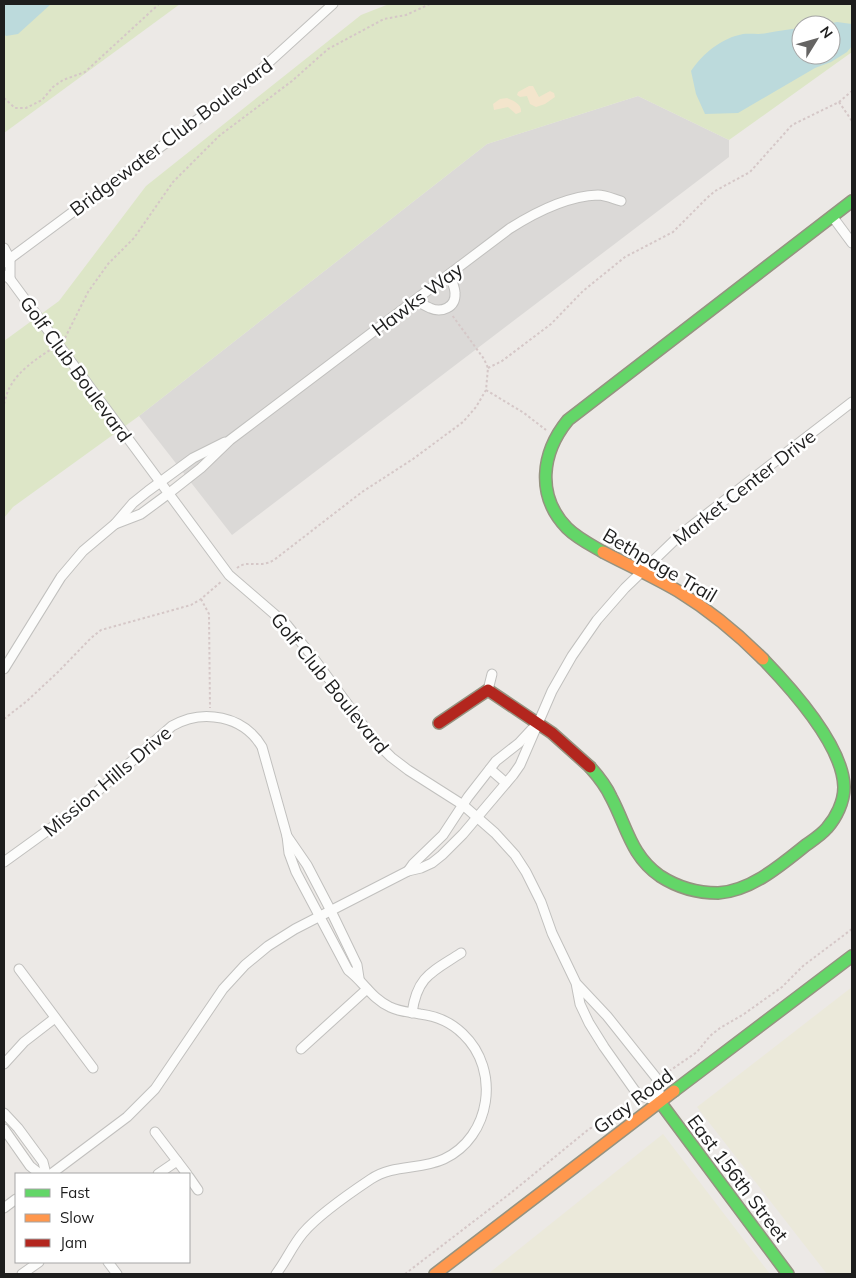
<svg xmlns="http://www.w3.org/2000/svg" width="856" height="1278" viewBox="0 0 856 1278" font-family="Mulish,sans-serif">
<rect width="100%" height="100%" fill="#ece9e6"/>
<path fill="#dbd9d7" d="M638,96L729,140V157L232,535L139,416L487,144Z"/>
<g fill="#ebe9da">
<path d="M852,987V1274H827L697,1107Z"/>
<path d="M663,1134L770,1274H488Z"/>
</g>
<g fill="#dde6c7" fill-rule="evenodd">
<path d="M4,4H180L4,133Z"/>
<path d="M389,4H852V52L729,140L638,96L487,144L139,416L13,507L4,518V341L59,301L146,186L361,15ZM801,25H831V55H801Z"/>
</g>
<g fill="#f3e5cc">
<path d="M529,86H533L539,97L550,91L554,93L555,97L545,104L536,107L530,104L527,96L520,97L517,95L518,92Z"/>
<path d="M507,98C514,101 522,104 521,112L516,114L508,107L494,110L493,104L500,99Z"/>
</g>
<g fill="#bcdadc">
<path d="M4,4H51L18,34L6,36L4,34Z"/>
<path d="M837,22L852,24V46L847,52L831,62L815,68L738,113L705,114L696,94L691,71C703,53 722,38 743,34C751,33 759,35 767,33C778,31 789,29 801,28V55H831V25H822Z"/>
</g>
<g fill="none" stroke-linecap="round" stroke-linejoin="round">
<defs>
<g id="street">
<path d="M832,216L852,243"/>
<path d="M4,248L10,259V279"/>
<path d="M4,263L244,85L333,4"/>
<path d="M4,275L10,279L229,575L287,625L312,656L374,740L391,757L408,770L463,805L495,833L515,855L526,872L541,902L552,933L576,983L580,1004L589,1023L604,1047L638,1095L660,1102L658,1080L607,1016L576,983"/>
<path d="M416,300C420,303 425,306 430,308C441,313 456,308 455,293C455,287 451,280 450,274"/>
<path d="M115,524L141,514L168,494L201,468L230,440L509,229C534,213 568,196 598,195C605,195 614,199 621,201"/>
<path d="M4,669L61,577L83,551L115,524L133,503L148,491L193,458L225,442"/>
<path d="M488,690L492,674"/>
<path d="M490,769L506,783"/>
<path d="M4,862L76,810L172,726C203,708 244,716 262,747L287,836L307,865L331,911L357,965L359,978"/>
<path d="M408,871L413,864L443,835L468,797L496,761L519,743L532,729"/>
<path d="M19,969L93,1068"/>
<path d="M412,1013C417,976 432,972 461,953"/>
<path d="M301,1049L367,989"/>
<path d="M4,1064L24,1042L55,1018"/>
<path d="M4,1113L18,1128L43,1162L46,1174"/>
<path d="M4,1129L30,1166L40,1174"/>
<path d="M155,1132L187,1174"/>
<path d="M51,1174L127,1117L155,1089L223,989L245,965L268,946L295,929L408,871L421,868L432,863L442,855L463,834L513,775L520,765L552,691L572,656L597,620L625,588L681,534L852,402"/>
<path d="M158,1174L177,1161"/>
<path d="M189,1177L198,1190"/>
<path d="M4,1208L16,1199"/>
<path d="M108,1262L117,1274"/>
<path d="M22,1274L39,1262"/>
<path d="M276,1274C286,1261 292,1246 303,1233C319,1214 350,1193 371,1179C393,1164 421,1170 444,1159C491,1137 501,1070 463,1034C452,1023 436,1016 420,1014C410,1012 400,1012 390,1007C372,999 363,981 348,970L296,872L289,853L287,836"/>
</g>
<g id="fast">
<path d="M603,552C591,545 577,538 567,528C536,496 541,453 568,420L852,201"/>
<path d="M590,767C598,776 606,786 611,797C627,827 631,856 660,876C677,887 698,893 718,893C751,891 781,865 806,845C813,840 821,835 827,828C836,818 844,802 844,787C843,745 791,688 763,659"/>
<path d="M674,1091L852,956"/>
<path d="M660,1102L788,1274"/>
</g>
<g id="slow">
<path d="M603,552C628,565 654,577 678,591C709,610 737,633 763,659"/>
<path d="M435,1274L674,1091"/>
</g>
<path id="jam" d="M439,723L488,690L552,733L590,767"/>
</defs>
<use href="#street" stroke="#c1c0be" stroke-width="11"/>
<use href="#fast" stroke="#959380" stroke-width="14"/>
<use href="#slow" stroke="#959380" stroke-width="14"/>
<use href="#jam" stroke="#959380" stroke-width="14"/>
<g stroke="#d5c7c7" stroke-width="2" stroke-dasharray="2.5 2.5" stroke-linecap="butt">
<path d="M4,98L15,108H26L42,100L53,87L63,80L85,72L159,4"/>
<path d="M839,102L852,121"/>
<path d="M65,338L88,292L108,264L134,238L173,182L219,136L292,81L328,49L384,19L406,15L430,4"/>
<path d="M488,368L502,361L551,324L583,291L625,257L673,232L707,198L715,191L750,172L792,125L839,102L852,91"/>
<path d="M486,390L524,413L546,430"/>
<path d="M4,404C6,398 7,391 11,385C19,371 36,359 50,350"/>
<path d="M237,568C248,559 259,569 274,560L362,492L413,459L463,422L476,407L486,390L488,368L484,359L452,315"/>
<path d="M201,599L209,614L210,708"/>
<path d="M4,719L27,701L58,672L91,638L101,630L191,605L201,599L222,581"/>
<path d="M665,1074L697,1052L710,1036L720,1028L744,1014L782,987L803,966L852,929"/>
<path d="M405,1274L512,1192L589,1129L612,1117L629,1101"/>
</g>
<use href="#street" stroke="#fcfcfb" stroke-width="9"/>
<use href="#fast" stroke="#63d668" stroke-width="11"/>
<use href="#slow" stroke="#ff974d" stroke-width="11"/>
<use href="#jam" stroke="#b3261e" stroke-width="11"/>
</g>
<g text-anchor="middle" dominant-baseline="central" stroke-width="5" stroke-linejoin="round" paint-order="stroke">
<g font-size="19" fill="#1d1d1d" stroke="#fff">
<text transform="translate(171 137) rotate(-37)">Bridgewater Club Boulevard</text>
<text transform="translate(417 299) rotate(-37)">Hawks Way</text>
<text transform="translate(76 369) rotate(54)">Golf Club Boulevard</text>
<text transform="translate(744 487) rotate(-38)">Market Center Drive</text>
<text transform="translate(660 565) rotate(30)">Bethpage Trail</text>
<text transform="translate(330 683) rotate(51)">Golf Club Boulevard</text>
<text transform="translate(107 781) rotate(-40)">Mission Hills Drive</text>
<text transform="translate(633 1101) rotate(-37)">Gray Road</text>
<text transform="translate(738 1178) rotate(53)">East 156th Street</text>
</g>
</g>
<rect width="856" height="1278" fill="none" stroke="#1d1d1d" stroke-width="10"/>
<rect x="15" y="1173" width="175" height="90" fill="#ffffff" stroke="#a5a5a5"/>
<rect x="25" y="1189" width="25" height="8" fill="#63d668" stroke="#a5a5a5"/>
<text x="60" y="1198" font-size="15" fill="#1d1d1d">Fast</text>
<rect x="25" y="1214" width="25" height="8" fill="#ff974d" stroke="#a5a5a5"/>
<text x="60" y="1223" font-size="15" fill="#1d1d1d">Slow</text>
<rect x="25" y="1239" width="25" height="8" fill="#b3261e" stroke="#a5a5a5"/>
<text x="60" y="1248" font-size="15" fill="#1d1d1d">Jam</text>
<g transform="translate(816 40) rotate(53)"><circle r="24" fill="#ffffff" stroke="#a5a5a5"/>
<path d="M0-4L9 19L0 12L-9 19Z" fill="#656463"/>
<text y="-8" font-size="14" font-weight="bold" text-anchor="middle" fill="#1d1d1d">N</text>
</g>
</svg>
